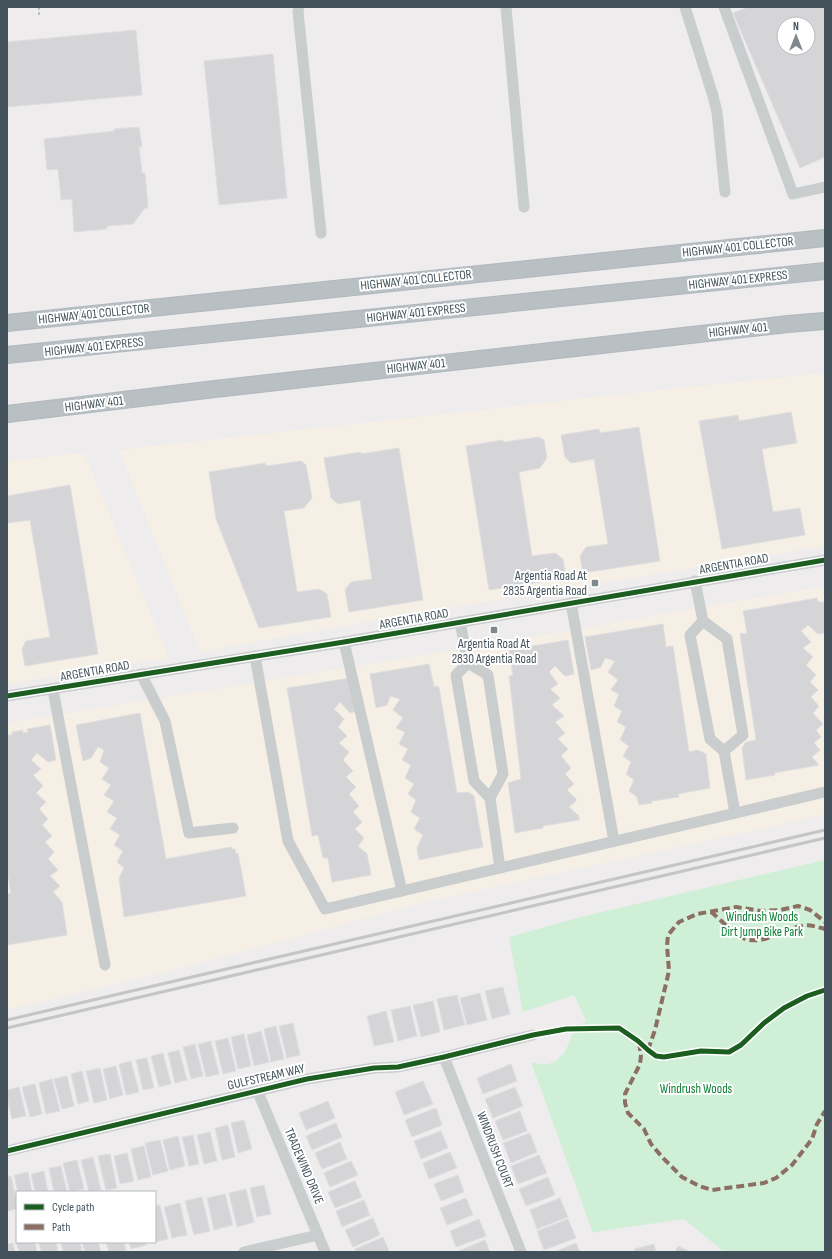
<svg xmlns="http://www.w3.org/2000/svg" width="832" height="1259" viewBox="0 0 832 1259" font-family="'Sofia Sans Condensed',sans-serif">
<rect width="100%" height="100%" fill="#eeeced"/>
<g fill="#f6efe6">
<path d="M825,373V547L811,548L554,591L421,612L200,652L119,450L642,392Z"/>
<path d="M84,453L169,658L7,684V461Z"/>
<path d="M825,586V814L775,826L430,901L170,971L7,1010V723L467,648Z"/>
</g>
<path fill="#cfefd6" d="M825,860V1252H724L684,1219L600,1231L593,1233L531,1062L544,1065L555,1062L565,1052L573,1033L586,1020L574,995L523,1012L509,937L585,916Z"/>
<g fill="#d5d5d7" stroke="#dfdee0" fill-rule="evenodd">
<path d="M749,7H824L825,8V157L800,168L733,13ZM784,24H808V48H784Z"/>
<path d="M136,30L142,95L7,107V42Z"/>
<path d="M273,54L287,198L219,205L204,61Z"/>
<path d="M139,127L142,147H139L142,173H145L148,208H145L133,224L107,226V229L74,232L72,199L61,200L58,169L47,170L44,139L114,131V129Z"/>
<path d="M791,412L797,443L762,449L773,512L800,508L805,535L722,549L699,421L738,415L739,421Z"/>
<path d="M639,427L660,561L583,573L580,556L586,547L608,544L594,459L571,463L565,457L561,435L599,429L600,433Z"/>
<path d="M539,437L544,440L547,458L540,468L519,472L532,556L555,553L563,559L566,578L489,590L466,446L503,440L504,442Z"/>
<path d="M399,448L423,600L349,612L345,590L351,582L372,579L360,500L338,504L331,498L324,458L361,452V454Z"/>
<path d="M301,461L306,465L312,498L304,508L284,511L297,592L319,589L327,594L331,617L259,628L216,519L209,472L265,463L266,466Z"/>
<path d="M70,485L98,654L25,666L22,649L26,641L50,637L30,520L8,523L7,522V496Z"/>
<path d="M817,598L818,602H825V633L818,634L808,625L801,631L811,642L803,648L813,657L806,665L816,675L810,682L818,690L811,697L819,706L813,713L823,724L816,730L821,737L814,743L820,750L812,757L819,765L774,773L775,775L746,780L742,748L746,742L756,740L740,634L747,633L743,611Z"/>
<path d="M663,624L666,647L673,646L689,752L698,750L706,754L710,788L678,794L679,797L652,801V803L639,805L637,797L629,791L634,780L626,774L631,762L623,756L629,746L620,740L626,727L617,722L622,711L614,706L619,694L611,690L618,680L608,672L615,661L605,658L601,667L591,670L585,637Z"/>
<path d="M568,640L574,674L565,676L555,666L549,672L558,684L550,689L560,698L552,705L564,716L555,722L565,733L558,739L568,749L561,756L571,768L565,774L574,784L567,790L577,800L569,807L579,816V820L543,826V828L515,833L508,783L521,779L509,676L513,675L509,650Z"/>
<path d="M429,664L434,686L439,687L457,793L468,792L474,796L483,847L419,860L417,848L423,835L414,829L420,818L411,812L416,800L408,794L414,784L405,778L411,765L402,760L408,749L399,744L405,732L396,728L403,718L393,710L400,699L390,696L387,705L376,708L370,674Z"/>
<path d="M351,678L358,711L350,713L340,702L334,709L344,719L338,727L347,736L339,743L349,752L343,760L353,771L346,777L356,787L349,794L359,806L353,812L362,822L355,829L364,838L358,846L367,854L371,875L332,882L328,858H323L318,835L312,836L287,688Z"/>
<path d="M140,713L166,859L231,847L232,849H235L236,854L238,853L246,896L124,917L119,878L124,868L117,862L123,851L114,845L120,835L110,829L117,818L107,812L114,801L104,795L111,785L102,779L109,768L100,762L104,750L98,747L91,758L83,761L76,725Z"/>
<path d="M50,725L56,760L48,762L37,753L31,760L41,769L33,775L43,786L36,793L46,802L39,809L48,819L42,825L52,836L45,842L54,852L48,859L58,870L50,876L60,886L53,892L62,902L67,935L7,945V894L11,893L7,871V734V735H12V732L23,730V733L28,732L27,729Z"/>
<path d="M503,987L510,1014L492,1019L485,991Z"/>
<path d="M480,993L487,1020L467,1025L460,998Z"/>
<path d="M457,995L465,1025L444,1030L437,999Z"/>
<path d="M433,1001L440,1032L421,1037L413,1005Z"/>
<path d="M410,1006L417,1036L398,1041L391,1010Z"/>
<path d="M386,1011L394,1042L374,1046L367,1016Z"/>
<path d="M293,1023L300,1055L287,1058L279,1026Z"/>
<path d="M276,1026L284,1059L271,1062L264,1029Z"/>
<path d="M261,1031L269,1062L254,1066L247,1035Z"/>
<path d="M244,1034L251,1066L238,1069L231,1037Z"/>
<path d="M228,1038L236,1071L223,1074L215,1041Z"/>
<path d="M211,1041L219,1074L206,1077L198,1044Z"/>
<path d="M195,1044L203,1076L191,1079L183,1047Z"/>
<path d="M179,1050L187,1080L175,1083L168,1053Z"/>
<path d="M163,1053L171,1084L159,1087L151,1056Z"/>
<path d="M147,1058L154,1088L143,1090L136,1060Z"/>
<path d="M131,1061L139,1092L126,1095L119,1064Z"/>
<path d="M511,1064L517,1081L483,1094L477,1078Z"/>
<path d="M116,1066L123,1095L110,1099L103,1069Z"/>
<path d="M100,1068L107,1100L94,1103L86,1071Z"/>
<path d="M82,1071L89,1101L78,1104L71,1074Z"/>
<path d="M67,1076L74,1106L62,1109L54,1079Z"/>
<path d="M52,1079L60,1111L46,1114L39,1083Z"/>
<path d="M423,1081L433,1104L404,1115L395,1092Z"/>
<path d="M35,1084L42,1114L30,1117L22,1087Z"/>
<path d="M19,1087L26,1116L12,1119L7,1097V1090Z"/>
<path d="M515,1087L523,1106L493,1118L485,1099Z"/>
<path d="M328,1101L335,1118L306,1130L299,1113Z"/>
<path d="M436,1108L442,1125L412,1137L405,1120Z"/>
<path d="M520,1111L527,1131L503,1140L495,1121Z"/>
<path d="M244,1120L252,1149L238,1153L231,1123Z"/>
<path d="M336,1123L342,1137L312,1150L306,1136Z"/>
<path d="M228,1125L235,1157L222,1160L215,1128Z"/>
<path d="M441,1131L448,1148L421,1159L414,1141Z"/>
<path d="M210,1132L217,1161L204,1164L197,1135Z"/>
<path d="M530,1133L537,1152L511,1163L503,1143Z"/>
<path d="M193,1135L199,1164L189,1166L182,1137Z"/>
<path d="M178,1136L185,1166L170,1170L163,1140Z"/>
<path d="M160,1140L168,1171L153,1175L145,1143Z"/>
<path d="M340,1142L347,1159L322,1169L315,1153Z"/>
<path d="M144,1146L151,1177L138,1180L131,1149Z"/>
<path d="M450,1152L457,1168L429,1179L423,1163Z"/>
<path d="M127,1153L134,1181L120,1184L114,1156Z"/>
<path d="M110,1154L117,1188L106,1190L98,1156Z"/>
<path d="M539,1155L547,1173L518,1184L511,1166Z"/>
<path d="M93,1157L101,1190L89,1192L81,1160Z"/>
<path d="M77,1160L84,1189L70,1192L63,1163Z"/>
<path d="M351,1161L358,1175L330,1187L324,1173Z"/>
<path d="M61,1166L67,1192H54L49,1168Z"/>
<path d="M44,1171L48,1192H35L31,1174Z"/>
<path d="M28,1172L32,1192H18L14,1175Z"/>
<path d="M458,1175L464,1192L441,1201L434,1184Z"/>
<path d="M11,1176L17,1203V1209L7,1211V1177Z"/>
<path d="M548,1177L555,1195L526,1206L519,1189Z"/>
<path d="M355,1181L362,1197L335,1208L328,1192Z"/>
<path d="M264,1185L271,1214L257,1217L250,1188Z"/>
<path d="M246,1189L254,1222L237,1227L229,1193Z"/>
<path d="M225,1194L233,1225L214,1230L207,1198Z"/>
<path d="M202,1197L210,1231L194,1235L185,1201Z"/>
<path d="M466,1198L473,1215L447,1225L440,1208Z"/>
<path d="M560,1198L568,1217L537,1229L530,1210Z"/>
<path d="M364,1200L370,1215L342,1227L336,1211Z"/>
<path d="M180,1203L187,1235L172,1238L164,1207Z"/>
<path d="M160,1205L168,1239L155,1242V1206Z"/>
<path d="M373,1218L380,1235L353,1247L345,1230Z"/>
<path d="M479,1219L486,1236L456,1247L450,1231Z"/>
<path d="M568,1219L576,1238L544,1250L537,1231Z"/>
<path d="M383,1237L389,1251L386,1252H356L355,1249Z"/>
<path d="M485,1240L490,1252H459L458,1251Z"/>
<path d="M16,1242H35L37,1252H19Z"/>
<path d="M39,1242H56L58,1252H41Z"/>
<path d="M61,1242H80L82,1252H63Z"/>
<path d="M82,1242H98L101,1252H85Z"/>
<path d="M106,1242H124L126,1250L119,1252H109Z"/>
<path d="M129,1242H145L146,1245L131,1249Z"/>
<path d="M13,1243L15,1252H7V1244Z"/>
<path d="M576,1243L580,1252H554Z"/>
<path d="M654,1244L656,1252H635L634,1249Z"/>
<path d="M678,1246L691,1252H675Z"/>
</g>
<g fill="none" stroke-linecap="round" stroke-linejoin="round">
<defs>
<g id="highway">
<path d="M7,323L825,238"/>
<path d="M7,355L825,271"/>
<path d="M7,414L215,389L788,324L825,321"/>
</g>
</defs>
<use href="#highway" stroke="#b1b8bd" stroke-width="18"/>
<path stroke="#b5c4bd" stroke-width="2" stroke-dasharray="3 2" stroke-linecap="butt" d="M39,7V15"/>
<g stroke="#c9cdce" stroke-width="11">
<path d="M299,7L298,12L321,233"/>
<path d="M506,7L524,207"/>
<path d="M685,7L713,96L717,112L725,192"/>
<path d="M724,7L793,194L825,187"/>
<path d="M695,581L703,621L690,635L710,739L724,751L735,813"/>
<path d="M571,603L614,841"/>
<path d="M703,621L727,639L743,735L724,751"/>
<path d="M460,622L468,663L456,675L474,781L490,798L500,868"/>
<path d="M344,642L402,891"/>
<path d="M255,656L288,841L325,909L825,792"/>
<path d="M468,663L488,675L503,774L490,798"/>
<path d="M141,674L165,721L189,833L233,828"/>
<path d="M53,690L105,965"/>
<path d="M7,696L344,642L825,560"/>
<path d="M444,1057L521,1252"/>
<path d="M257,1090L325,1252"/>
<path d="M7,1151L307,1079L374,1068L398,1067L444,1057L533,1035"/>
<path d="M244,1252L318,1235"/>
</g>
<use href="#highway" stroke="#b8c0c4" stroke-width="16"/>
<g stroke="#c3c5c7" stroke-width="3">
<path d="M7,1020L825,830"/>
<path d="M7,1028L825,838"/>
</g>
<g stroke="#8d6e63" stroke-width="4" stroke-dasharray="8 4" stroke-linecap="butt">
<path d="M711,912C720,919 729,929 739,936C761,949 781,929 801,926C809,924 817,927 825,929"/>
<path d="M639,1043L641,1055L640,1064L625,1094V1103L628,1113L644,1129L651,1144L663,1158L682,1177L699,1186L712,1190L764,1183L776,1178L792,1165L812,1139L817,1124L825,1111"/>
<path d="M648,1050L655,1030L669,971L667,946L668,935L679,922L697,914L736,907L761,911L780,910L798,906L810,910L825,922"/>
</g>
<defs>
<g id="cycleway">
<path d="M7,696L344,642L825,560"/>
<path d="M7,1151L307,1079L374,1068L398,1067L444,1057L533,1035L566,1029L619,1028L638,1041L648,1050L656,1056L664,1057L701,1051L729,1052L741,1045L764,1023L784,1008L807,996L825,990"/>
</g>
</defs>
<use href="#cycleway" stroke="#fff" stroke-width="8"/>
<use href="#cycleway" stroke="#1b5e20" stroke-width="5"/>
</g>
<g fill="#7f888d" stroke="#fff" stroke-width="1.5">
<rect x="591" y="579" width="8" height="8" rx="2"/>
<rect x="490" y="626" width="8" height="8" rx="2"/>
</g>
<g text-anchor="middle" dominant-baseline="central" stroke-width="4" stroke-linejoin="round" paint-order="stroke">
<g font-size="13" fill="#43525a" stroke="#fff">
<text transform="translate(738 247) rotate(-6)">HIGHWAY 401 COLLECTOR</text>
<text transform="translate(416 280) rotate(-6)">HIGHWAY 401 COLLECTOR</text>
<text transform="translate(738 280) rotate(-6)">HIGHWAY 401 EXPRESS</text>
<text transform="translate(416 313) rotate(-6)">HIGHWAY 401 EXPRESS</text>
<text transform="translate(94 314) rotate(-6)">HIGHWAY 401 COLLECTOR</text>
<text transform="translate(738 330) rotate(-6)">HIGHWAY 401</text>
<text transform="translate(94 347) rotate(-6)">HIGHWAY 401 EXPRESS</text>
<text transform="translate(416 366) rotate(-6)">HIGHWAY 401</text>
<text transform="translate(94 404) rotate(-7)">HIGHWAY 401</text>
<text transform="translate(734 564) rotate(-10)">ARGENTIA ROAD</text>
<text transform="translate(414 619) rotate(-10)">ARGENTIA ROAD</text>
<text transform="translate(95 671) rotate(-10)">ARGENTIA ROAD</text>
<text transform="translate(266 1077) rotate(-13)">GULFSTREAM WAY</text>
<text transform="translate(495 1150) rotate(69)">WINDRUSH COURT</text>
<text transform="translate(304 1166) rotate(67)">TRADEWIND DRIVE</text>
</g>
<g font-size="13" fill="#43525a" stroke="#fff" text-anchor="end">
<text x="587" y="576">Argentia Road At<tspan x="587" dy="15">2835 Argentia Road</tspan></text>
<text x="494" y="644" text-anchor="middle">Argentia Road At<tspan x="494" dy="15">2830 Argentia Road</tspan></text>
</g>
<g font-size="13" fill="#0f8037" stroke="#fff">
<text x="762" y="917">Windrush Woods<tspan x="762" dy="15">Dirt Jump Bike Park</tspan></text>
<text x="696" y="1089">Windrush Woods</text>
</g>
</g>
<rect width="832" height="1259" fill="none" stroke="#43525a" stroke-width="16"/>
<rect x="16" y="1191" width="140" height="52" fill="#ffffff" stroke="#b4babd"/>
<rect x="24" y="1204" width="20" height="6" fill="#1b5e20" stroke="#b4babd"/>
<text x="52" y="1211" font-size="12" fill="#43525a">Cycle path</text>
<rect x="24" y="1224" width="20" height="6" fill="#8d6e63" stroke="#b4babd"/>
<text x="52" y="1231" font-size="12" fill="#43525a">Path</text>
<g transform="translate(796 36)"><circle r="19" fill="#ffffff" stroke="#b4babd"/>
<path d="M0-3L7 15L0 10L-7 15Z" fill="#7f888d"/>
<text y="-6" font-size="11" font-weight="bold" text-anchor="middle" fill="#43525a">N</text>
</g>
</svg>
